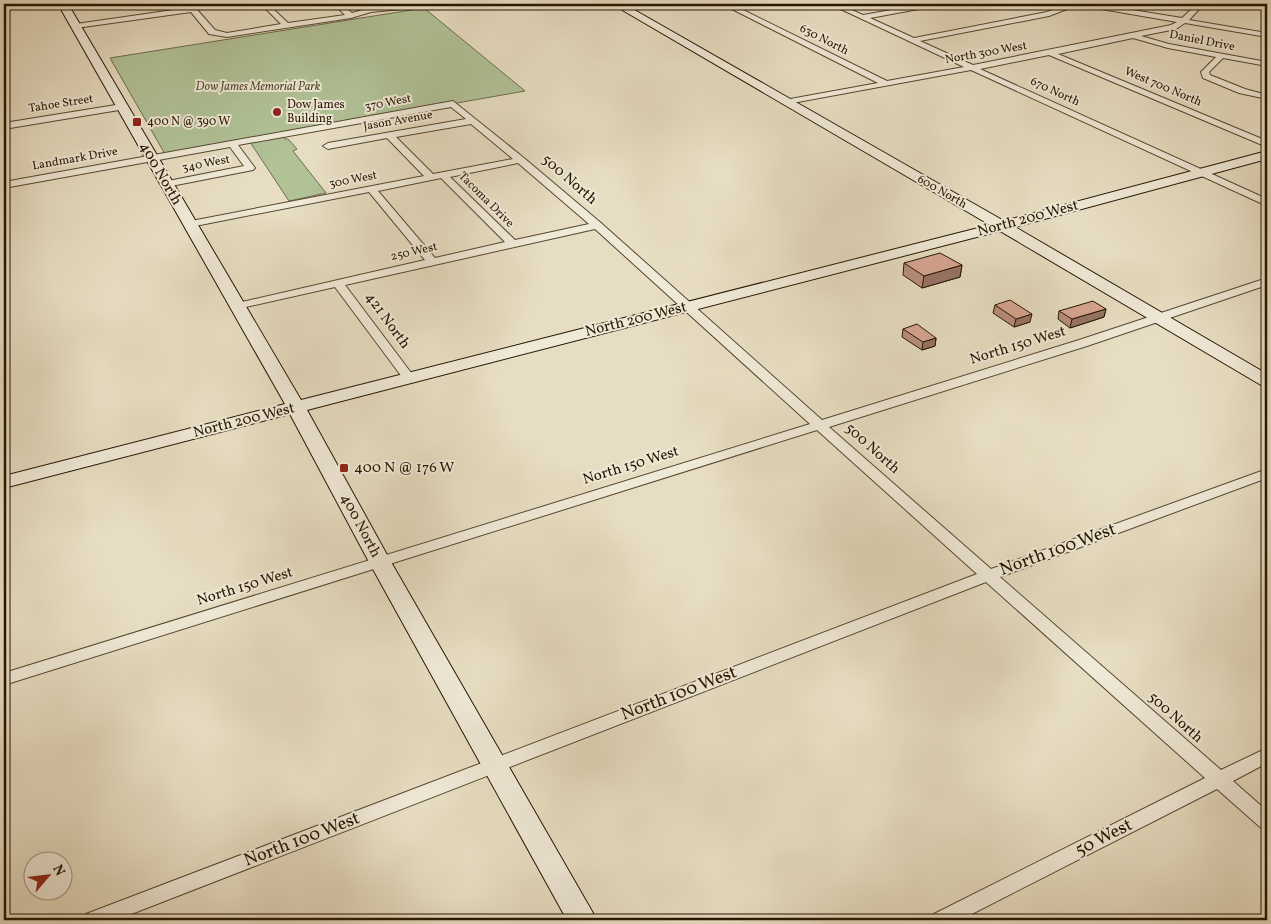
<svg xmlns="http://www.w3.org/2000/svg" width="1271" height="924" viewBox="0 0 1271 924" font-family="Vollkorn,serif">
<rect width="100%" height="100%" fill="#e7ddc2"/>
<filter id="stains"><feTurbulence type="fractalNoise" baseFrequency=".004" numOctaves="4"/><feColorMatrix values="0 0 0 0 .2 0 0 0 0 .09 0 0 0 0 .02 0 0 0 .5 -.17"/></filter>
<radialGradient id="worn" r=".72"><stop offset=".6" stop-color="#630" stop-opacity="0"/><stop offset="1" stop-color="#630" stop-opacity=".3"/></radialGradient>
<path fill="#b1c297" stroke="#6c6c4c" d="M424,8L525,91L281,134L285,139H288L297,149L293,151L326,193L289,201L248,139L165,154L110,58Z"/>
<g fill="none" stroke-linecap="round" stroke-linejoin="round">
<defs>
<g id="street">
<path d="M185,4H192L215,30L227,33L281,24L261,4H268L288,23L345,15L334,4H341L352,13C379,5 409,2 437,4L433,6L371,12L351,18L227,37L209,34L191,12L76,28L72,26L76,24L187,8Z"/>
<path d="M722,4H731L887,81L964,67L830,4H838L863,15L925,4H938L935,6L870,18L914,38L1047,12L1070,4H1080L1049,16L920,41L973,65L1171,25L1177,22L1084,6L1081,4H1095L1182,18L1197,4H1204L1189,20L1267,33V37L1185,23L1176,29L1141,36L1169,44L1267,62V66L1223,58L1209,72L1210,75L1245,89L1267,95V99L1239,93L1203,78L1201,72L1216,57L1168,48L1133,38L1058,54L1267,141V147L1049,55L980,69L1267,199V206L971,70L787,104V100L790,99L878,83Z"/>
<path d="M1244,4L1267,5V9Z"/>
<path d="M453,101L524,158L601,223L822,420L1079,340L1267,278V285L1087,346L829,427L991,569L1267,469V478L1000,577L1221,770L1267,748V763L1233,781L1267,811V830L1260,827L1217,789L960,920H931L934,914L1205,778L986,582L116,920H83L86,914L977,574L817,430L4,685V673L810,424L595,229L345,285L415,378L409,382L405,381L335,287L237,309L233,308L231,306L233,304L425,260L369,192L190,227L185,224L186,222L424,176L387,138L328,149L323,146L328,143L466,119L451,107L238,145L255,168L253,170L166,187L161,184L163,182L244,166L230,147L4,188V182ZM471,124L513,159L433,174L396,137ZM518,163L589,224L515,240L450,177ZM441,178L505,242L435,258L378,191Z"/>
<path d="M122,104L125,105V109L4,129V123Z"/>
</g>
<path id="secondary" d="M58,4H68L301,400L990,225L612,4H624L1004,221L1267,151V159L1015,227L1267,374V386L1261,385L1000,231L307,410L391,562L597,920H567L369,562L290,414L4,488V476L285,404Z"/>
</defs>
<use href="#street" stroke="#574730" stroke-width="2"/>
<use href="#secondary" stroke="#271500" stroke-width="2"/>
<use href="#street" fill="#efe9d7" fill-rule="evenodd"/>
<use href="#secondary" fill="#efe9d7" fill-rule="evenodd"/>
</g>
<g fill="#b98f7e" stroke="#271500">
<path d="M904,263L962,265L960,277L922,288L903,275Z"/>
<path d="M995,305L1030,322L1014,327L993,313Z"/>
<path d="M1106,309L1104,317L1070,328L1058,319L1059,311Z"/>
<path d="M903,329L936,338L935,346L922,350L902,337Z"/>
</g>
<g fill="#967467" stroke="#271500">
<path d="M962,265L960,277L922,288L924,276Z"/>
<path d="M1106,309L1104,317L1070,328L1072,319Z"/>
<path d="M1032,314L1030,322L1014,327L1016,319Z"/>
<path d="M936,338L935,346L922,350L923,342Z"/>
</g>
<g fill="#d7a693" stroke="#271500">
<path d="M940,253L962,265L924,276L904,263Z"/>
<path d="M1010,300L1032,314L1016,319L995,305Z"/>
<path d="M1093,301L1106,309L1072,319L1059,311Z"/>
<path d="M917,324L936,338L923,342L903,329Z"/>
</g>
<g fill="#8f2418" stroke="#efe9d7" stroke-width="2">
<circle cx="277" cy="112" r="5"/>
<rect x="132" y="117" width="10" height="10" rx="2.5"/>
<rect x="339" y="463" width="10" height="10" rx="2.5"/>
</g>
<g text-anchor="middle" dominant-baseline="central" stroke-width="4" stroke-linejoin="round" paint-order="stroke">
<g font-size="12" fill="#271500" stroke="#efe9d7">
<text transform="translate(824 40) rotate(27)">630 North</text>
<text transform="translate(1202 41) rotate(11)">Daniel Drive</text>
<text transform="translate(986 53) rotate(-10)">North 300 West</text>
<text transform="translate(1163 87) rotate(23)">West 700 North</text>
<text transform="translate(1055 92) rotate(25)">670 North</text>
<text transform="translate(388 103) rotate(-11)">370 West</text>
<text transform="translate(61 104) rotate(-9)">Tahoe Street</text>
<text transform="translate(398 121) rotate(-10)">Jason Avenue</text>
<text transform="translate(75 159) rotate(-10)">Landmark Drive</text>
<text transform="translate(206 164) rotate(-11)">340 West</text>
<text transform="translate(353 180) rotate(-11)">300 West</text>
<text transform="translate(942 192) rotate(30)">600 North</text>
<text transform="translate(486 200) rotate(45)">Tacoma Drive</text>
<text transform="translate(414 252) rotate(-13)">250 West</text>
</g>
<g font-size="12" font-style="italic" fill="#50492d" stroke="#efe9d7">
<text x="258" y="87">Dow James Memorial Park</text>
</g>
<g font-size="12" fill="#271500" stroke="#efe9d7" text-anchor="start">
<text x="287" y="105">Dow James<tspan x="287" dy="14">Building</tspan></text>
<text x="147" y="122">400 N @ 390 W</text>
</g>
<g font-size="15" fill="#271500" stroke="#efe9d7">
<text transform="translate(160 174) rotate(60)">400 North</text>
<text transform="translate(569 180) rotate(41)">500 North</text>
<text transform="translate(1028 219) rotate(-15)">North 200 West</text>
<text transform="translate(636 320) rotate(-14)">North 200 West</text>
<text transform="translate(387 321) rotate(54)">421 North</text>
<text transform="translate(1018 346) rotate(-17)">North 150 West</text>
<text transform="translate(244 421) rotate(-14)">North 200 West</text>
<text transform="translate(872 449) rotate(42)">500 North</text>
<text transform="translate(631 466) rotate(-17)">North 150 West</text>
<text transform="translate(360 526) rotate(62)">400 North</text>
<text transform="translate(245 587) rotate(-17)">North 150 West</text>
<text transform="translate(1175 718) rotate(42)">500 North</text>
</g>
<g font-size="15" fill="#271500" stroke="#efe9d7" text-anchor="start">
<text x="354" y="468">400 N @ 176 W</text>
</g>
<g font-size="18" fill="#271500" stroke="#efe9d7">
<text transform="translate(1058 550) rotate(-20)">North 100 West</text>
<text transform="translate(679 694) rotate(-21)">North 100 West</text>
<text transform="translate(1104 838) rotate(-27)">50 West</text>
<text transform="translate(302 840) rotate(-21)">North 100 West</text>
</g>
</g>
<rect width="1271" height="924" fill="none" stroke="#e7ddc2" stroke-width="20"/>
<rect x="5" y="5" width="1261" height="914" fill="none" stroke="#271500" stroke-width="2.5"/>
<rect x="10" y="10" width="1251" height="904" fill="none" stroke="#271500"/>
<g transform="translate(48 876) rotate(62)"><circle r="24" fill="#efe9d7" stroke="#9f9481"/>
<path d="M0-4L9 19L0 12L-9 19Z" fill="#8f2418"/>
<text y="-8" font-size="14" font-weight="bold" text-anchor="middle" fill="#271500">N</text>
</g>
<rect width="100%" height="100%" filter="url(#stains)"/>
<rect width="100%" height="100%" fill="url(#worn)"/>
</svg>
